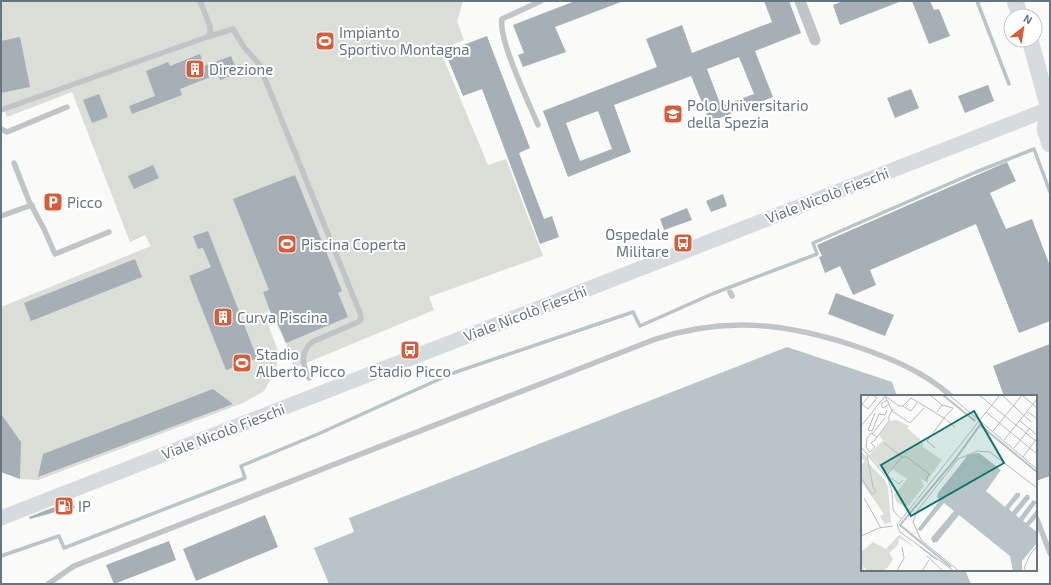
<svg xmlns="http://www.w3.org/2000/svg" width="1051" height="585" viewBox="0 0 1051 585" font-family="'Exo 2',sans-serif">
<rect width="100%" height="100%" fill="#fafaf8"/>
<path fill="#daded7" d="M1,1H463L457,21L464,40L440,50L488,165L506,159L543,256L429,297L434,310L294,368L286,343L270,311L264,313L279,354L275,372L264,391L243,403L38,480L20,479L1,472V307L151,246L145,235L130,242L72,92L7,117L1,103Z"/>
<path fill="#b8c4c7" d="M787,347L892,382L897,396H862V570H965L971,584H329L314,548L354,532L349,518Z"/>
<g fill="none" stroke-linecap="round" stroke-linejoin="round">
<g stroke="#b8c4c7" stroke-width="3.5">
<path d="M977,1L1009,84"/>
<path d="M1,556L59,536L64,548L245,478L241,466L318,434L453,373L633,312L640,326L712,294L817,254L813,243L976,172L1034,149L1050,192"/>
</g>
</g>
<g fill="#a6afb5" fill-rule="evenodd">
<path d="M575,1L621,2L555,27L566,52L523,67L518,55L524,53L513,25Z"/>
<path d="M764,1H789L801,33L755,51L773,97L710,122L691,76L614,105L631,152L568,177L543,111L657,67L646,39L682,25L692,53L772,22ZM739,57L754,94L721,106L707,69ZM598,111L612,149L580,161L566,123Z"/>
<path d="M843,1H899V2L840,25L833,5Z"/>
<path d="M912,1H930L934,10L939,9L950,36L929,44Z"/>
<path d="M487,36L530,148L519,153L544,219L552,216L559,237L540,244L482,89L463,96L445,52Z"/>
<path d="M20,37L30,87L1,93V41Z"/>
<path d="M200,54L204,66L231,56L238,73L220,80L218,74L180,89L182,95L132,114L129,106L155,96L146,71L168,62L170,66Z"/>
<path d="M988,85L994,101L965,113L958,96Z"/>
<path d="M911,89L919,108L895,118L887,98Z"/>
<path d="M99,94L108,117L92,123L83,100Z"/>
<path d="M1007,162L1016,181L990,193L1006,229L1032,219L1050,266V321L1019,333L976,224L870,270L876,285L853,295L840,266L825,273L819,257L822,256L817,245Z"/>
<path d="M153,165L159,178L134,189L128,176Z"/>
<path d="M295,175L342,291L338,293L348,317L286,343L275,317L273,318L270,311L263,292L269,290L233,199Z"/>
<path d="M723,194L727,206L711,212L706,201Z"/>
<path d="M687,208L692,220L664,230L660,219Z"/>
<path d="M208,231L257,358L226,370L189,276L211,267L203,248L198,249L193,236Z"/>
<path d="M135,259L142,277L31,321L24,303Z"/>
<path d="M836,293L894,315L885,336L828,314Z"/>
<path d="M1050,344V476L1036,481V396H1004L993,366Z"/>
<path d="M213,389L233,404L38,477L43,454Z"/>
<path d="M1,414L21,442L20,479L1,472Z"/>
<path d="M72,500L75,508L60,514L59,511L30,519L29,517Z"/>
<path d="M265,515L278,547L196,581L183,549Z"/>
<path d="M169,541L176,560L114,584L106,565Z"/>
</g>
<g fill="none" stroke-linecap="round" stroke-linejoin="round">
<g stroke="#bfc4c7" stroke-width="5.5">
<path d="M210,36L233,29L244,47L259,64L360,313L361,319L358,322L312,342C300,353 302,364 309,378"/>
<path d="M1,110L210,36V26L200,1"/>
<path d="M538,125C529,103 498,39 502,19L541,1"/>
<path d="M1,129L7,132L67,107"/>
<path d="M14,163L29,201L44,229L55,254L109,232"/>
<path d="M1,216L32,205"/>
<path d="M730,292L732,296"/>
<path d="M1036,517L1050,553"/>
<path d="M48,584L74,566L653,340C724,316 785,323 855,346C890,358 923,371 951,396"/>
</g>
<path stroke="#bfc4c7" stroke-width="11" d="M800,1L815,40"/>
<path stroke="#d6dbde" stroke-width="15" d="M1,518L1049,109"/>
<g stroke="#d6dbde" stroke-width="17">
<path d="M1015,1L1020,16"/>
<path d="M1030,40L1049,109L1045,129L1050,144"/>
</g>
</g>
<defs>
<symbol id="stadium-square" viewBox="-11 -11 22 22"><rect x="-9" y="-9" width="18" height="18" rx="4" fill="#d85c3a" stroke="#fff"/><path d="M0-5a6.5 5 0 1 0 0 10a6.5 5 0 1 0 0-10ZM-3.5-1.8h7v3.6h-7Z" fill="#fff"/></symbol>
<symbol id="building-square" viewBox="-11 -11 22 22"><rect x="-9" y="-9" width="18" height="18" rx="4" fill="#d85c3a" stroke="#fff"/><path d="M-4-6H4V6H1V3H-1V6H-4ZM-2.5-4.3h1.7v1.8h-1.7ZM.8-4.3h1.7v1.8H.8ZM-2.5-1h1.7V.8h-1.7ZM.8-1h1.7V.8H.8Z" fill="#fff"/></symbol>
<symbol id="university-square" viewBox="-11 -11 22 22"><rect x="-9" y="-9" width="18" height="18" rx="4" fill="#d85c3a" stroke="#fff"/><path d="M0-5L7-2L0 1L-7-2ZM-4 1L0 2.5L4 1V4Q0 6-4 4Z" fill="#fff"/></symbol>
<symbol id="parking-square" viewBox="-11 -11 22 22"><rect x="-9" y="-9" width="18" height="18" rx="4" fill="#d85c3a" stroke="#fff"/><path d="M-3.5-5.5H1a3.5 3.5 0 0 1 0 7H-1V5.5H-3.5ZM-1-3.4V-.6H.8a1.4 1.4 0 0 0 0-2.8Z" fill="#fff"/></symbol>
<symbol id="bus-square" viewBox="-11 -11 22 22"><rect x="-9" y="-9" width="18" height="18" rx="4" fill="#d85c3a" stroke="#fff"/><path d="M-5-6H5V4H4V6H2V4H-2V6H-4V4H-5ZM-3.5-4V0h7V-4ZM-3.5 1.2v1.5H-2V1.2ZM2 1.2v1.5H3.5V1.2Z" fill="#fff"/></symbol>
<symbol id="fuel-square" viewBox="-11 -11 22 22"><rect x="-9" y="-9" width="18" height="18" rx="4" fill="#d85c3a" stroke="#fff"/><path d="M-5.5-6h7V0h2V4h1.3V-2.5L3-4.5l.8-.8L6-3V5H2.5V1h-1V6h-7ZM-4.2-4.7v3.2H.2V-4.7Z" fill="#fff"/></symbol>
</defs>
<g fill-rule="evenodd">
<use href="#stadium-square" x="314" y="30" width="22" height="22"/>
<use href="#building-square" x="184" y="58" width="22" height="22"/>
<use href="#university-square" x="662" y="103" width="22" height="22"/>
<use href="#parking-square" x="42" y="191" width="22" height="22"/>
<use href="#bus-square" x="672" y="232" width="22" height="22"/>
<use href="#stadium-square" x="276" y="233" width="22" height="22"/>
<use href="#building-square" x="212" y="306" width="22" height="22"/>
<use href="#bus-square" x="399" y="339" width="22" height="22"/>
<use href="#stadium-square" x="231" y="352" width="22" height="22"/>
<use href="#fuel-square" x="53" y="495" width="22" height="22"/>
</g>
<g text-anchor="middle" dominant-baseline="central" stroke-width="4" stroke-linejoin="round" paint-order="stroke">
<g font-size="15" fill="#667681" stroke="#fff" text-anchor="start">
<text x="339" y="32">Impianto<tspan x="339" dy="17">Sportivo Montagna</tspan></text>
<text x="209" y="69">Direzione</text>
<text x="687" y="105">Polo Universitario<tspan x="687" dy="17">della Spezia</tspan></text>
<text x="67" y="202">Picco</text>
<text x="669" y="234" text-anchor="end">Ospedale<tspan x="669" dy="17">Militare</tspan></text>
<text x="301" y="244">Piscina Coperta</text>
<text x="237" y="317">Curva Piscina</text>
<text x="256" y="354">Stadio<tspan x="256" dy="17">Alberto Picco</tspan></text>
<text x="410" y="371" text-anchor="middle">Stadio Picco</text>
<text x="78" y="506">IP</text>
</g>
<g font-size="15" fill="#667681" stroke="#fff">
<text transform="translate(827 195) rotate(-21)">Viale Nicolò Fieschi</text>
<text transform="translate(525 313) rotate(-21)">Viale Nicolò Fieschi</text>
<text transform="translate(223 431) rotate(-21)">Viale Nicolò Fieschi</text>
</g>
</g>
<g transform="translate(861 395)">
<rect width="176" height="176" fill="#fafaf8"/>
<path d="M36,25L48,31L46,33L61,46L62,52L81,65L65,87L60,84L63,91L48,110L44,111L36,108L33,100L46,84L31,74L24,79L8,60L22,45L18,40L29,26ZM0,57L6,62V67L23,84L27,92L30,129L28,127L24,129L19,121L23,119L0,86V71L4,66L0,62ZM38,140L54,152L38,143L37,150L28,158L32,164L27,172L22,176H6L2,171L3,176H0V157L12,147L25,154Z" fill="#daded7"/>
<path d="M118,58L140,75L125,96L144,112L155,98H159V101L148,114L151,117L165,100H168L169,103L155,120L158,123L172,105L176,107L162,126L165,128L176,114V122L168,131L176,137V148L161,166V176H152L149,161L98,120L76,147L72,148L70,143L93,116L83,108L60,136L56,135L79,105L76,102L77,98L107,60Z" fill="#b8c4c7"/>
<path fill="none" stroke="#b8c4c7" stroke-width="2" d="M82,0L114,26M90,172L39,130L93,66L119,30L176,77"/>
<path fill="none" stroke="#b6bdc1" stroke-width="1" d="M9,0L1,9L7,14L16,3L12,0M69,0L81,10M88,0L176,74M118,0L176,47M141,0L170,27M161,0L176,13M24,1L38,11H42L50,3L83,23L92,13L81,10L76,17M24,1L28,9L22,13L20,9L26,5M28,9L31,16L49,28L63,13M42,11L50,16L56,8M166,16L176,24M125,17L176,59M14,18L7,35L11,36L18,19M17,19L24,20L26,15M118,26L139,0M159,26L176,40M0,31L25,0M132,36L161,0M11,39L24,23M16,42L10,38L6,43L5,52L9,57L14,52L10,48L14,45L28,26V21L32,14M143,45L176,4M23,48L41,62L25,81M0,52L27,84L31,97L32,115L40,124M74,53L66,46L83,23L94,32M153,53L169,33M41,62H46L68,79L65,85L67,87M162,62L176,43M30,83L38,89L42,85M1,84L11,99L15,97L12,92L6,60M3,103L20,133M0,141L18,133L32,131M59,152L76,165M66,161L82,176M36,176L43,163L41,152M61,176L68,165M93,176L39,137L36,130L118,26M98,176L60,145L52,127L56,116L97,64L117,56L129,57L176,93M165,176L163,173L169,160L176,151"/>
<path fill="#0f766e" fill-opacity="0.15" stroke="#0f766e" stroke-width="2" d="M113,16L143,68L50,121L20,70Z"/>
<rect width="176" height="176" fill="none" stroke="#667681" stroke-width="2"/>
</g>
<rect width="1051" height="585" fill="none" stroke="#667681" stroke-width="4"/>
<g transform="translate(1023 28) rotate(30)"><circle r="19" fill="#ffffff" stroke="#c2c8cd"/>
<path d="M0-3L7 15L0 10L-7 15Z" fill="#d85c3a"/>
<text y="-6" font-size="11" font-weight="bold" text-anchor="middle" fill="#667681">N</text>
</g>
</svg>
